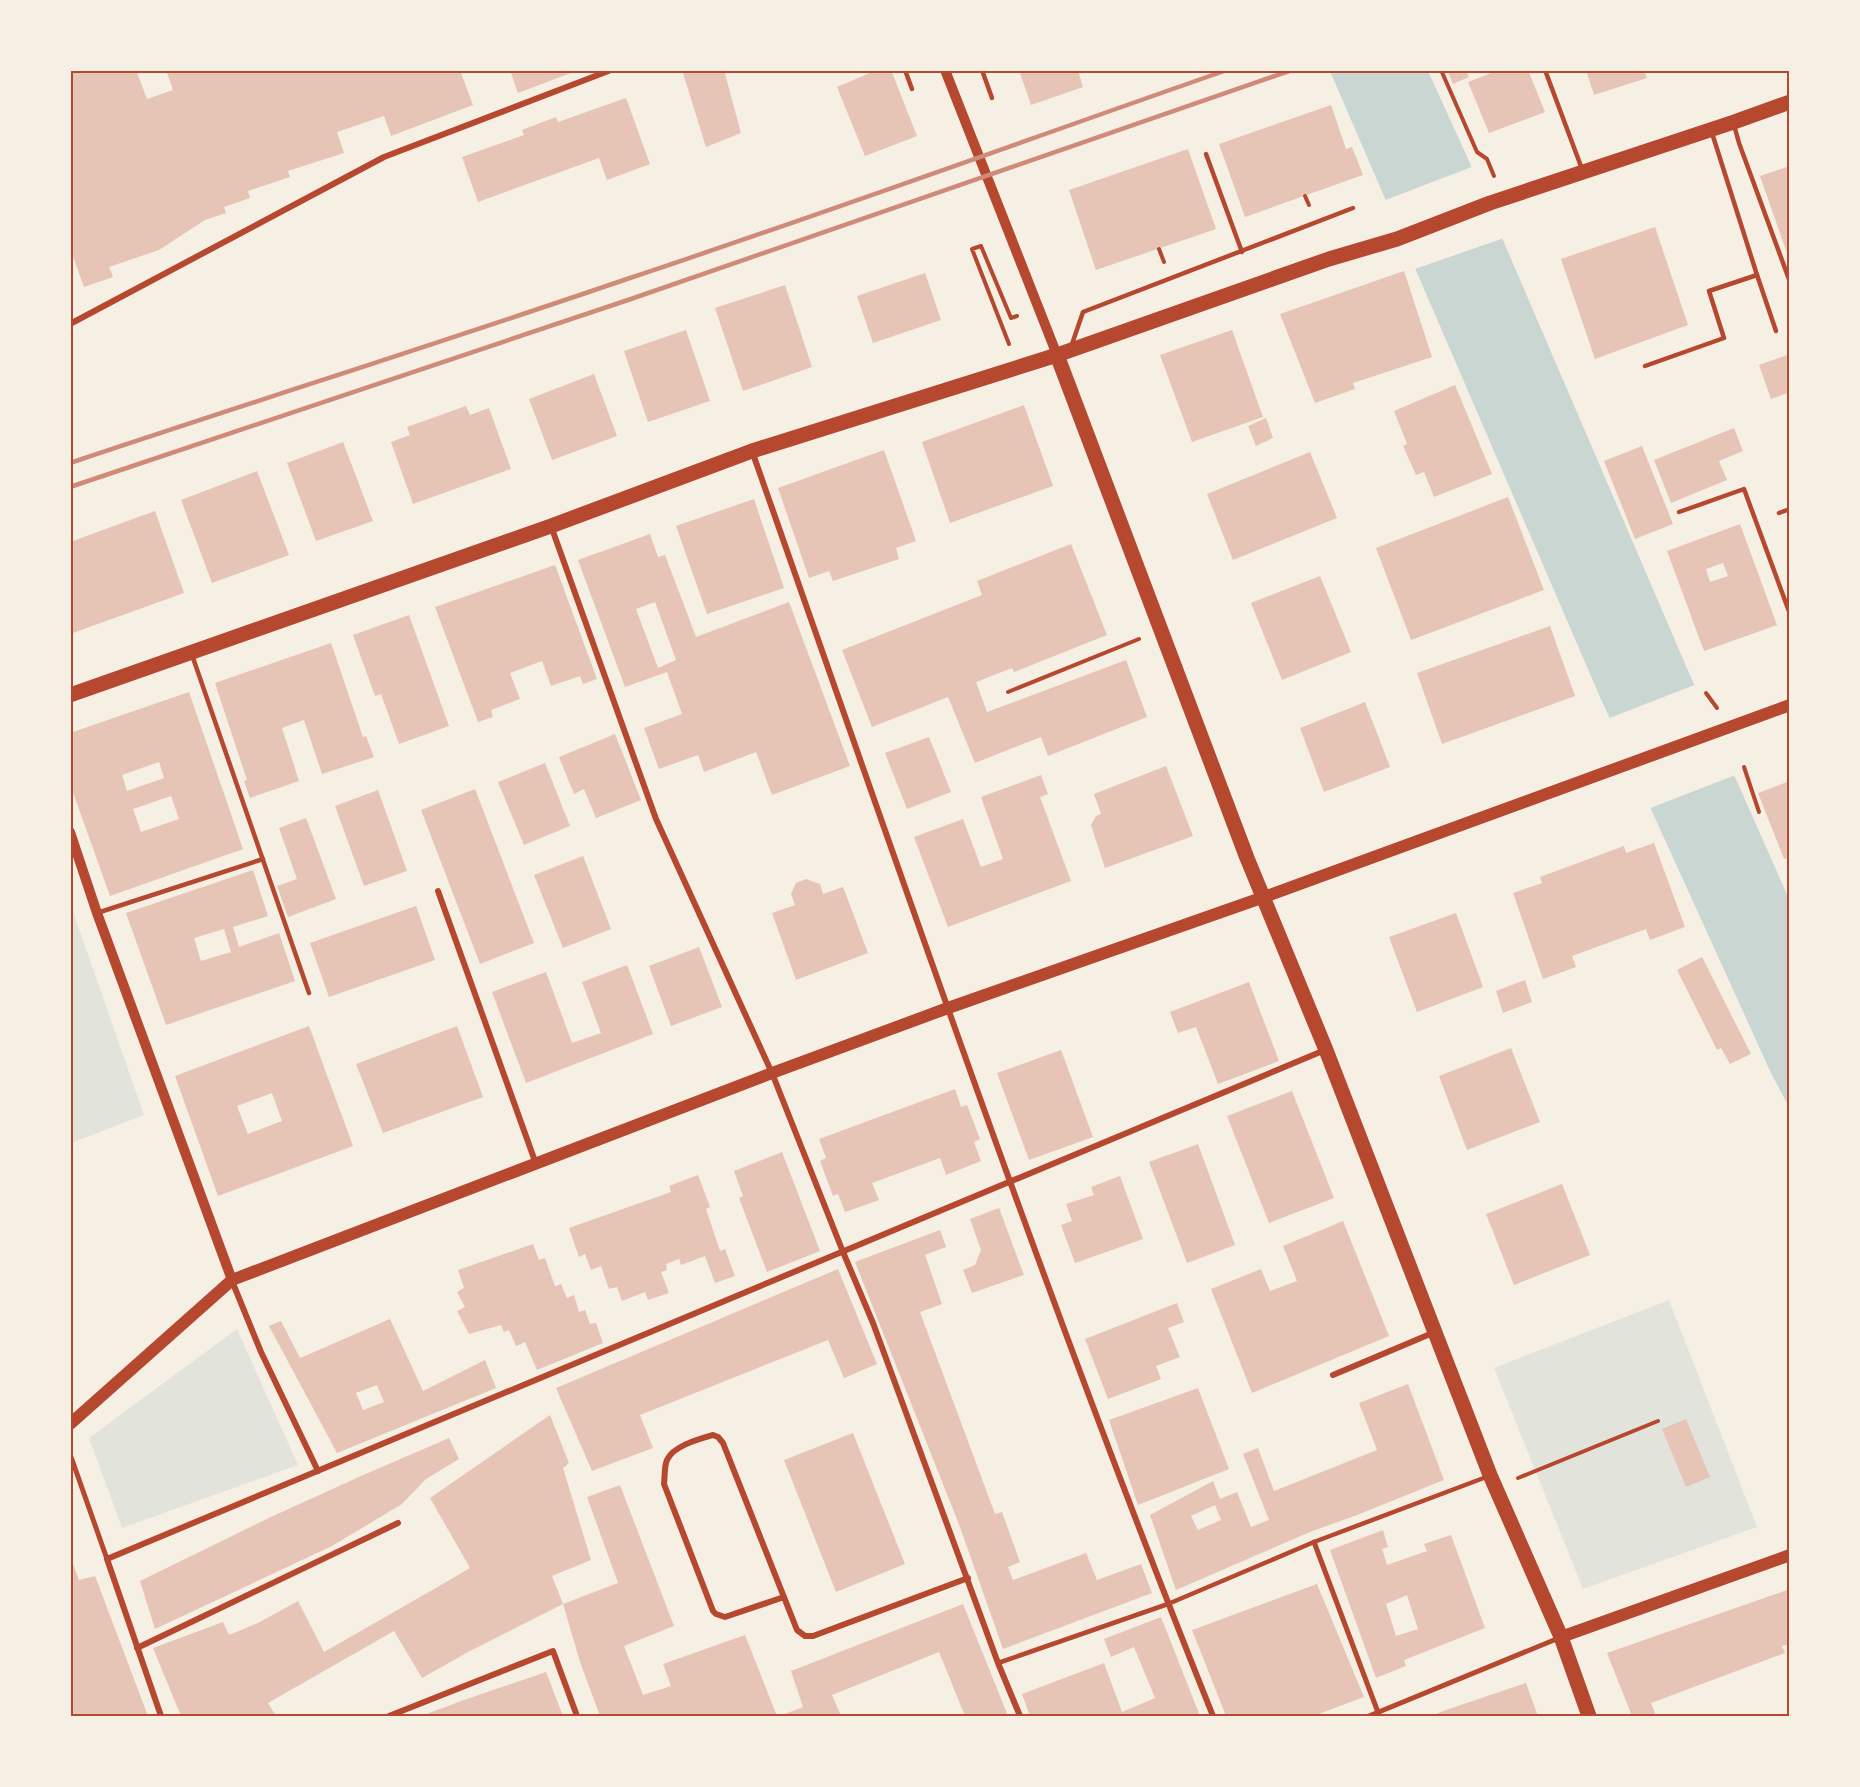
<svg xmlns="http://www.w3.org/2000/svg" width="1860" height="1787" viewBox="0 0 1860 1787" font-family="'Titillium Web',sans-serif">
<rect width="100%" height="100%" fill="#f6efe4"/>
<g fill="#e2e4dc">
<path d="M70,903L144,1115L71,1143H70Z"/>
<path d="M1669,1300L1757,1527L1583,1589L1494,1368Z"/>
<path d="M237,1329L298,1465L122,1528L89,1438Z"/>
</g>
<path fill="#c9d6d2" d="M1330,71H1428L1469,161L1686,666L1789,899V1107L1771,1073L1600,697Z"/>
<g fill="#f6efe4">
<path d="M1474,166L1504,238L1412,270L1383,201Z"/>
<path d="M1697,684L1738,774L1648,809L1607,719Z"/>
</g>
<g fill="#e6c5b7" fill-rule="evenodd">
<path d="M70,70H136L147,99L173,90L166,70H460L473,105L391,136L384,116L337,132L344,153L288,171L290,177L248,191L250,198L224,207L226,213L205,220L159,250L109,267L113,277L84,287L70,248Z"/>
<path d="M510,70H576V71L518,93Z"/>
<path d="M682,70H724L741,133L706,147Z"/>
<path d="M877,70H891L917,136L865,156L837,87Z"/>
<path d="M1019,70H1078L1083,87L1031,105Z"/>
<path d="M1447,70H1466L1469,77L1453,84Z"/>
<path d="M1499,70H1528L1545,112L1489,133L1468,82Z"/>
<path d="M1586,70H1644L1647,78L1594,95Z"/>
<path d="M626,98L650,164L607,180L599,158L478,202L462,157L524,135L522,130L556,117L558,122Z"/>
<path d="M1331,105L1346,149L1352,147L1363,175L1245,217L1219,144Z"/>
<path d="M1188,149L1216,229L1096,270L1069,190Z"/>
<path d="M1790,166V259H1789L1760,176Z"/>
<path d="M1655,227L1688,325L1595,359L1561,259Z"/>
<path d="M1404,271L1432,357L1353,383L1355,389L1315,403L1280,314Z"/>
<path d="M925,273L941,320L873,343L857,296Z"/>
<path d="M785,285L812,367L743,391L715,308Z"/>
<path d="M686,330L710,401L648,422L624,351Z"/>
<path d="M1232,330L1263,417L1192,442L1160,355Z"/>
<path d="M1790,354V392L1771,399L1759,365Z"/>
<path d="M594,374L617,436L552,460L529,399Z"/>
<path d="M1455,385L1492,474L1434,497L1424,472L1416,475L1403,446L1407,444L1394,411Z"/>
<path d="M1024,405L1053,486L950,523L922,442Z"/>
<path d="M466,406L470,415L489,408L511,469L413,504L391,442L410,435L407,427Z"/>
<path d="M1266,418L1273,438L1256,446L1248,426Z"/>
<path d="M1734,428L1743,451L1719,461L1727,480L1671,503L1654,460Z"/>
<path d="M343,442L373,521L316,541L287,463Z"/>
<path d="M1642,446L1673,524L1635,539L1604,461Z"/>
<path d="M884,450L916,541L896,548L899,559L833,581L829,571L809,578L778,488Z"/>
<path d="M1310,452L1337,518L1233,560L1207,494Z"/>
<path d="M257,471L289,555L212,583L181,500Z"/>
<path d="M1508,497L1544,590L1411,640L1376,548Z"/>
<path d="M754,499L784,588L707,614L676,526Z"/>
<path d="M155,511L184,593L70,634V542Z"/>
<path d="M1740,524L1777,625L1704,651L1667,551ZM1723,563L1728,576L1710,582L1706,569Z"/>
<path d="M650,534L658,557L665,555L696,637L789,602L850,766L772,795L756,752L704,772L698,755L659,769L644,728L682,714L667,672L625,687L578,560ZM655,602L676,660L658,668L636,609Z"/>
<path d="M1071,544L1107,635L1014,672L1012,668L976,682L987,712L1126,660L1147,717L1048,756L1041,737L975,763L948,697L872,727L842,650L982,595L977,581Z"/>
<path d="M555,565L597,679L583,684L580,676L551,686L542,661L510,673L520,699L491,710L493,717L478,722L435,607Z"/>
<path d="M1320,576L1351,652L1282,680L1251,603Z"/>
<path d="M409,615L449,726L399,744L381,694L375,696L353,635Z"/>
<path d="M1550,626L1575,696L1442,744L1417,673Z"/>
<path d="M331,643L363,737L366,736L374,757L322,774L304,720L282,728L299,781L250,798L244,781L247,780L215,683Z"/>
<path d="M189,692L243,849L110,896L70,784V733ZM159,762L164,778L127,791L122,775ZM171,796L179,819L141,832L133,809Z"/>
<path d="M1365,702L1390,767L1324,792L1300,728Z"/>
<path d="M615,734L641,800L596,818L584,789L574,794L559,757Z"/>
<path d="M929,737L951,792L907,809L885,753Z"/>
<path d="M545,763L570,826L524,845L498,782Z"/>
<path d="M1166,766L1193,836L1105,868L1091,825L1096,816L1101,814L1094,794Z"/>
<path d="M1041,775L1048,794L1040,797L1071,881L948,927L914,837L963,819L981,867L1003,859L981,797Z"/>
<path d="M1790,781V857L1784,859L1758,793Z"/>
<path d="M475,789L534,943L480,964L421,810Z"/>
<path d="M378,790L407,871L364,886L335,806Z"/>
<path d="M306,818L336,899L288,917L277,886L297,879L279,828Z"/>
<path d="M1654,843L1685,927L1650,940L1646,929L1572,956L1576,967L1543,979L1513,893L1542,883L1540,877L1624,846L1626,853Z"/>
<path d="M583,856L611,929L563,948L534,875Z"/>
<path d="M253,870L268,916L233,927L239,947L279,933L295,981L166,1025L126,913ZM224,929L231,952L201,961L194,938Z"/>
<path d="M806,879L820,884L823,894L843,887L868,953L796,980L772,913L795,905L791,894L796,883Z"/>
<path d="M416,906L435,960L329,997L310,943Z"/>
<path d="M1456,913L1483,987L1417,1012L1389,937Z"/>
<path d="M699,947L722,1007L671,1026L649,966Z"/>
<path d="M1702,957L1751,1054L1730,1064L1721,1048L1717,1050L1677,970Z"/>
<path d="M627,965L653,1034L526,1083L492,992L546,972L572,1043L601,1033L582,982Z"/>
<path d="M1525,980L1532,1002L1503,1013L1496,991Z"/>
<path d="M1249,982L1279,1061L1218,1084L1196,1027L1178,1033L1170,1012Z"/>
<path d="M309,1026L353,1146L218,1196L175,1076ZM272,1093L282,1121L248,1134L237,1106Z"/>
<path d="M457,1026L483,1097L383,1133L356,1064Z"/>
<path d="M1511,1048L1540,1122L1467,1150L1439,1076Z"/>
<path d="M1061,1050L1093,1137L1029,1160L997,1073Z"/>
<path d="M955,1089L961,1107L967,1105L980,1139L974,1142L981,1161L946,1175L940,1158L872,1183L879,1200L845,1212L838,1194L833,1196L820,1161L826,1158L819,1139Z"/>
<path d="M1292,1091L1334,1198L1269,1223L1227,1116Z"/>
<path d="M1198,1144L1235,1245L1187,1263L1149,1162Z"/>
<path d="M782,1152L820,1251L767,1272L739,1198L743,1196L734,1171Z"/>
<path d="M698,1175L710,1207L706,1209L720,1251L725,1249L735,1276L715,1283L705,1256L681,1265L679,1259L666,1264L667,1270L661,1272L669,1293L648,1300L645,1292L622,1301L617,1287L609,1289L601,1266L591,1270L585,1254L579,1257L569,1228L671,1192L669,1186Z"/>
<path d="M1120,1176L1143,1239L1075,1263L1061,1225L1072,1221L1066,1204L1094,1195L1091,1187Z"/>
<path d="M1562,1184L1590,1255L1514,1285L1486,1214Z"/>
<path d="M999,1208L1024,1275L972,1293L963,1270L975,1265L981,1250L970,1219Z"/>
<path d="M1343,1221L1389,1336L1252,1393L1211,1289L1261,1269L1270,1291L1297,1281L1283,1246Z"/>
<path d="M940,1230L946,1247L925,1255L942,1304L920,1312L995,1514L1002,1512L1020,1562L1008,1567L1013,1580L1086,1553L1097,1580L1141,1564L1152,1593L1003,1649L960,1527L855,1262Z"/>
<path d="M533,1244L539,1260L545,1258L555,1286L561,1284L567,1298L574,1295L579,1312L585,1310L590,1324L596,1323L603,1343L537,1370L525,1342L516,1346L509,1330L504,1332L501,1325L469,1334L457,1311L465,1307L457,1292L464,1288L458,1270Z"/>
<path d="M838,1269L877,1364L844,1378L828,1340L640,1415L653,1448L592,1471L556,1388Z"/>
<path d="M1177,1303L1184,1322L1168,1328L1180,1357L1156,1366L1161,1379L1108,1399L1085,1339Z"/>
<path d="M390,1319L423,1391L485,1360L496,1388L337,1453L269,1326L281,1321L300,1358ZM377,1385L384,1402L363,1410L356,1393Z"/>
<path d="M1408,1384L1444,1480L1357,1515L1310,1532L1176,1590L1150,1515L1213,1481L1220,1499L1237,1492L1251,1527L1269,1520L1243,1454L1258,1448L1274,1491L1377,1450L1359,1403ZM1215,1505L1221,1520L1198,1530L1191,1516Z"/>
<path d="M1198,1388L1229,1469L1138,1505L1109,1420Z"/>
<path d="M550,1415L569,1463L563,1468L591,1560L552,1576L563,1604L618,1583L587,1497L620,1485L674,1626L624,1646L643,1695L671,1686L663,1664L745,1635L777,1716H600L580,1662L563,1604L470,1651L422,1678L394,1631L268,1703L276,1716H181L153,1648L223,1622L229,1635L258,1623L298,1601L324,1652L434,1589L470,1568L430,1498Z"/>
<path d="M1686,1419L1710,1477L1686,1487L1662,1429Z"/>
<path d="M853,1433L905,1564L836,1592L784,1460Z"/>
<path d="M449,1438L459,1459L426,1479L402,1504L332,1546L155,1629L140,1581L273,1516L361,1476Z"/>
<path d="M1383,1530L1388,1547L1382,1549L1387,1565L1427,1551L1424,1544L1451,1535L1485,1628L1404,1660L1406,1666L1376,1678L1330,1550ZM1407,1595L1418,1629L1396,1636L1386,1604Z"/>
<path d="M71,1559L79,1580L95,1576L148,1716H70Z"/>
<path d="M1317,1584L1364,1697L1313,1716H1226L1192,1630Z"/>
<path d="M1790,1589V1644L1782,1646L1785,1653L1651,1703L1656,1716H1632L1607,1653Z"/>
<path d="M963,1604L1008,1716H965L939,1652L832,1695L841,1716H786L785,1714L803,1707L791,1671Z"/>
<path d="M1161,1617L1200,1716H1030L1022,1694L1104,1663L1122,1712L1155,1698L1134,1647L1111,1657L1104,1639Z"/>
<path d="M546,1672L563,1716H421L464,1700Z"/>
<path d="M1526,1683L1538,1716H1431L1446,1710Z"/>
</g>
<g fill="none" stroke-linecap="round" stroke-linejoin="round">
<g stroke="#b5482f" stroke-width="4">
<path d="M1441,70L1477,152L1487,159L1494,176"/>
<path d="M1305,196L1309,205"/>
<path d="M1159,249L1164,262"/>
<path d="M1009,344L972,249L981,246L1011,318L1017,316"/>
<path d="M1008,692L1139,639"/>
<path d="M1706,693L1717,708"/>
<path d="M1744,767L1759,812"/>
<path d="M1518,1478L1658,1421"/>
</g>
<g stroke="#b5482f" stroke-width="4.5">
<path d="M905,70L912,89"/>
<path d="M982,70L992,98"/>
<path d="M1545,70L1582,169"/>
<path d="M1734,125L1739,143L1790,282"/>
<path d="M1206,154L1242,252"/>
<path d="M1757,275L1776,331"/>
<path d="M1071,347L1083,312L1353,208"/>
<path d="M1645,366L1724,338L1709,291L1757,275L1712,133"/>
<path d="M1679,512L1744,489L1790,614"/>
<path d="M1779,513L1790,509"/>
<path d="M192,655L309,993"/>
<path d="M97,913L263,859"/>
<path d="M998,1663L1168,1604L1314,1542L1489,1476"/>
</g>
<g stroke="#b5482f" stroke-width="5">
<path d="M70,1454L107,1559"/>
<path d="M1314,1542L1379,1715"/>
<path d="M1369,1716L1559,1638"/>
</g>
<g stroke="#b5482f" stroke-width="6">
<path d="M70,324L384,157L611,70"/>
<path d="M752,451C901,875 1046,1300 1213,1716"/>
<path d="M551,526L656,819L772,1073L843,1252L873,1323L998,1663L1020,1716"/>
<path d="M438,891L536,1164"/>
<path d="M232,1281L261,1352L318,1471"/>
<path d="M1333,1375L1435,1332"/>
<path d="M784,1597L725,1617L716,1614L713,1611L664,1484C665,1476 664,1467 667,1460C673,1446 699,1439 713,1435L718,1437L723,1443L797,1630L805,1636H813L968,1578"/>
<path d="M137,1648L398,1523"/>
<path d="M161,1716L107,1559L1325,1050"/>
<path d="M389,1716L553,1651L577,1716"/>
</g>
<g stroke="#b5482f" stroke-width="10">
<path d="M945,70L1057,355"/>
<path d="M70,832L97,913L232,1280"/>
</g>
<g stroke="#b5482f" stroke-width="12">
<path d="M70,1424L232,1280L772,1073L948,1008L1264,897L1790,705"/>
<path d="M1561,1637L1790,1555"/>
</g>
<g stroke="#b5482f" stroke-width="15">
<path d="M1057,355L1247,858L1326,1050L1490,1475L1561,1637L1589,1716"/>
<path d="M70,695L551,526L752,451L1057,355L1329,259L1397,239L1490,203L1734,122L1790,102"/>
</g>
<g stroke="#cf8b77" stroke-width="4.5">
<path d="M70,463C255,401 440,343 624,280C826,213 1026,140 1227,70"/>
<path d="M70,487L628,300L1292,70"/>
</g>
</g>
<rect width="1860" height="1787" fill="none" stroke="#f6efe4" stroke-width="144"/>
<rect x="72" y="72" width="1716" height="1643" fill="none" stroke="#b5482f" stroke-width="2"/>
</svg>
